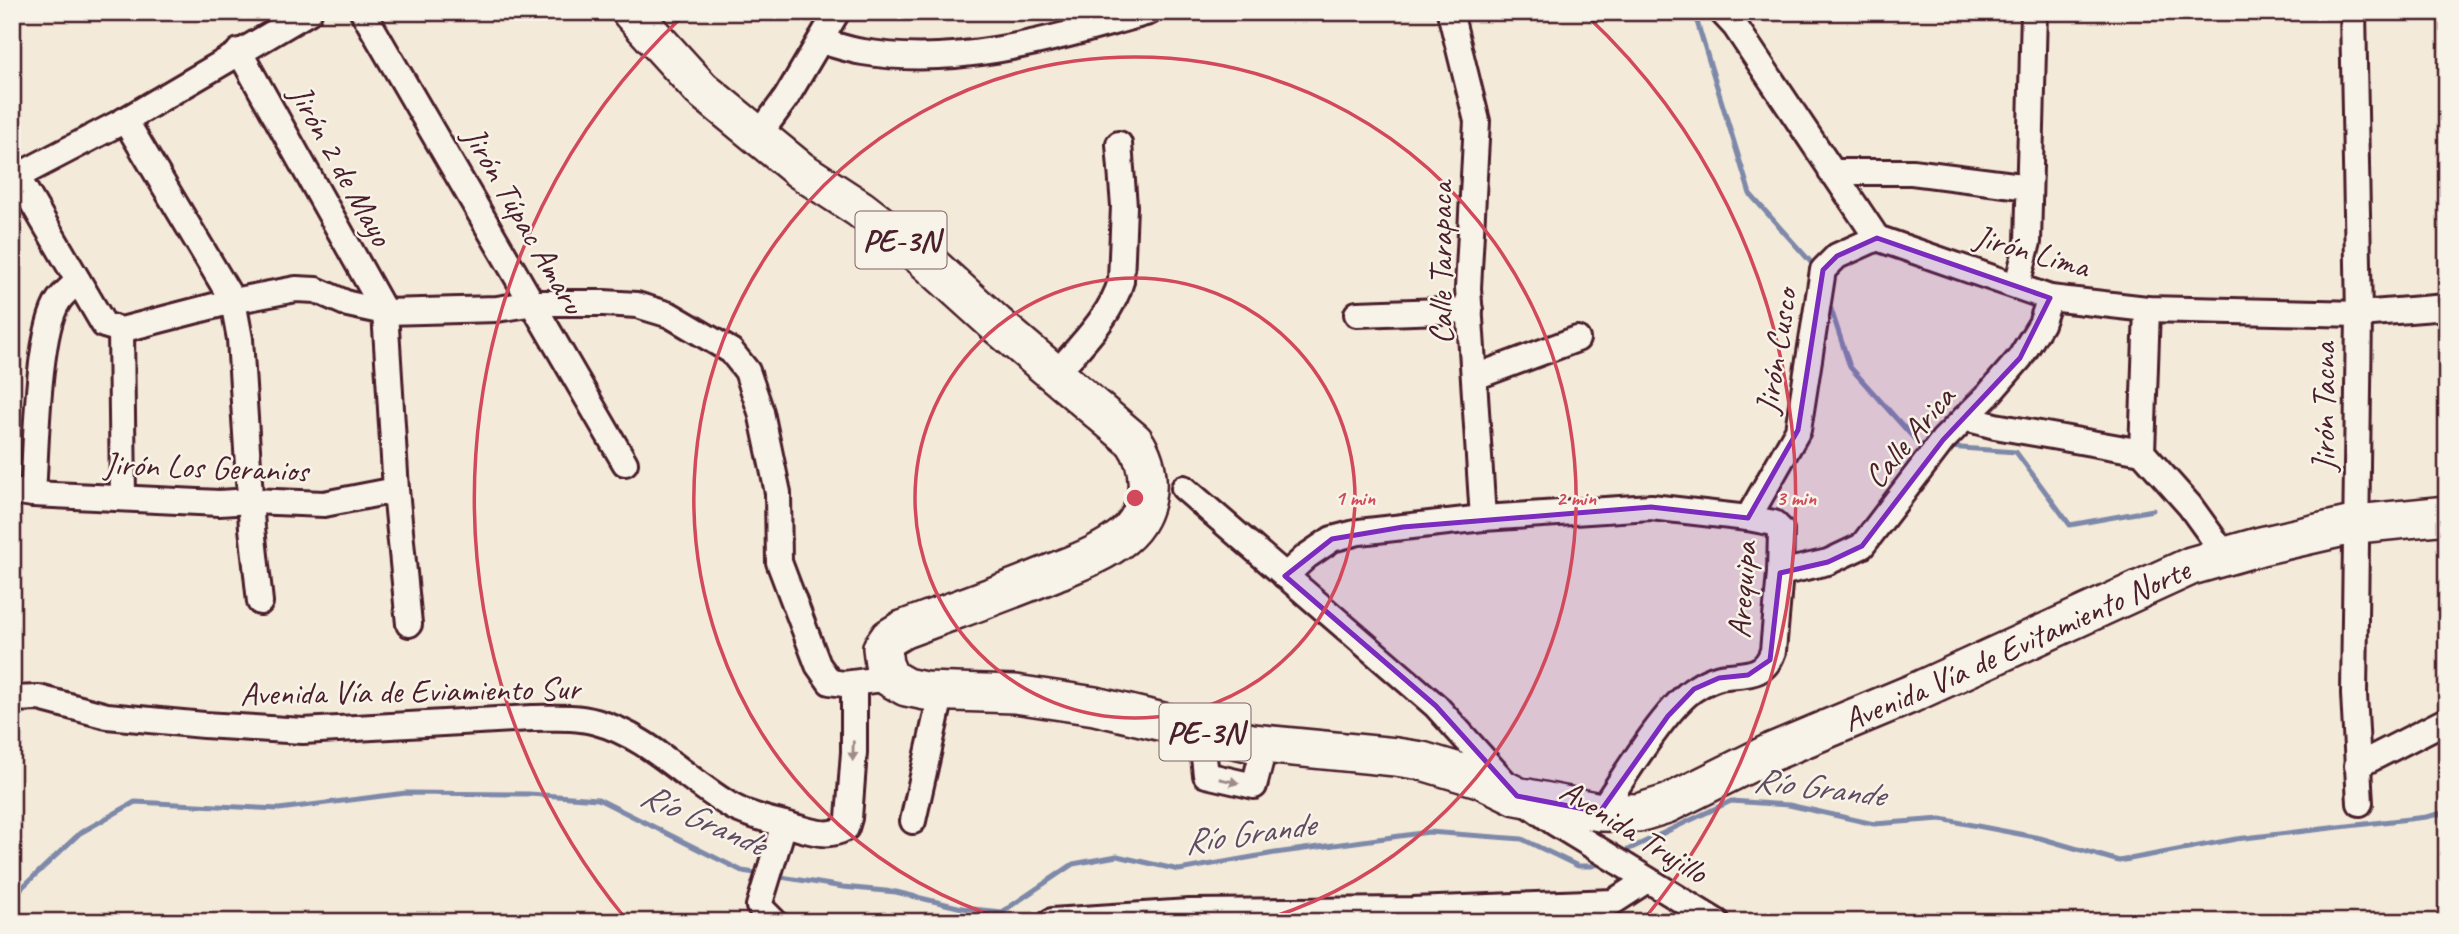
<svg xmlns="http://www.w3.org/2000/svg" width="2459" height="934" viewBox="0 0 2459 934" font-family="Caveat,sans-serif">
<rect width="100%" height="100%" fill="#f4ead9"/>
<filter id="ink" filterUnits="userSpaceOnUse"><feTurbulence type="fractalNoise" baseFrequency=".0143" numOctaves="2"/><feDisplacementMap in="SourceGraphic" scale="14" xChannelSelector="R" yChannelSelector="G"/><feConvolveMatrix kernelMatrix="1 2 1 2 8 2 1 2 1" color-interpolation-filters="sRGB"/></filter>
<g filter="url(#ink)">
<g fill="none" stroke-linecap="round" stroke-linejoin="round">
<g stroke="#7e89a9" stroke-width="5">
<path d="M1694,12L1750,194L1817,269"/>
<path d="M1828,300L1850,367L1920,445"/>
<path d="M1948,447L2016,452L2070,525L2153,510"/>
<path d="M1621,853L1731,801L1789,805L1874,824L1941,819L2040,838L2119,861L2236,839L2426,817L2447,812"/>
<path d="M775,876L843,887L896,892L962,908L1002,912L1073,864L1117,856L1179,870L1275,853L1429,832L1522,839L1578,866H1592L1602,862"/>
<path d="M12,897L80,833L135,802L279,809L406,793L529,794L598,799L742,871L762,874"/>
</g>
<defs>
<g id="minor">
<path d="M363,12L625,463"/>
<path d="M1450,12L1477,121L1468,288L1483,518"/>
<path d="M1722,12L1735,26L1877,238L2050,298L2147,309L2359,314L2447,307"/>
<path d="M2353,12L2359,314L2354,694L2360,803"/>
<path d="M821,41C835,45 849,50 863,52C960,68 1056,38 1149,12"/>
<path d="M239,51L385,312L396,490L409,624"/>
<path d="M125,120L233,301L240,339L252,528L260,602"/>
<path d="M758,136L786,98L837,12"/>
<path d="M1831,172H1912L2029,187"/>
<path d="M17,176L104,325L121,330L233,301L296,289L316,290L348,304L385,312L497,309L534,303H604L637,305L670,315L731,351L747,371L761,412L778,493L779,562L818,665L830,682L844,684L890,678"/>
<path d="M12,179L125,120L309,12"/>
<path d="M2017,285L2028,242L2034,12"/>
<path d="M2147,309L2142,452L2190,506L2226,556"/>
<path d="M1357,314L1470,310"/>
<path d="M121,330L123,498"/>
<path d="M1055,375C1079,346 1111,317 1121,281L1124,206L1119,144"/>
<path d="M1475,377L1577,339"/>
<path d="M1965,418L1995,426L2142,452"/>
<path d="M1184,488L1436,706L1517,796L1555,823L1717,922"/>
<path d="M12,491L33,494L219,503L251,501L324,504L396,490"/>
<path d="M33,494C36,452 37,331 59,300C64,293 72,287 78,281"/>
<path d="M1748,518L1798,430L1823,270L1837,256L1877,238"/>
<path d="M1780,573L1828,562L1862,546L1943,440L1988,395L2020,358L2041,324L2050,298"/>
<path d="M1285,576L1307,556L1332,539L1359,532L1483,518L1651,507L1748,518L1774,523L1781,530L1780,573L1773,651C1764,679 1743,673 1720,677C1713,679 1702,684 1696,688C1666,706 1622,781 1600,812"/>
<path d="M12,699L39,698L107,716L204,725L303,731L532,718C553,718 575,716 596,722C649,736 687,781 733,807C751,817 775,821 795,827C814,832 828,838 846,828L849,818L854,752V683"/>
<path d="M1201,731L1206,775L1254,786L1265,744"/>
<path d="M2357,766L2447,720"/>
<path d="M913,821L942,691"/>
<path d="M1052,921L1189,912L1413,910L1613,902L1647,880"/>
<path d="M775,922L759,906L784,824"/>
</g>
<g id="highway">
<path id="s1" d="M631,12L701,89L800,170L860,209L922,257L996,324L1134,441C1154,470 1152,514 1123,537C1102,554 1076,563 1052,573C1002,594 952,611 902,630L889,638L882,648L884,664L890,678L906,687L925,691L1015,694L1095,706L1252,743L1396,757L1422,761L1482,779L1517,796L1600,812L1638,813L1667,804L1772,752L1911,694L2191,566L2261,546L2357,524L2447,515"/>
</g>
</defs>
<use href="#minor" stroke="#4a1f2b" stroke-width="30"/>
<use href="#highway" stroke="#4a1f2b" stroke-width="42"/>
<use href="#minor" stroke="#f7f3e8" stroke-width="24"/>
<use href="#highway" stroke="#f7f3e8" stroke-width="37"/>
</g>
<defs><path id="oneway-solid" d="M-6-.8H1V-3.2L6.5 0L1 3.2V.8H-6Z" transform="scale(1.75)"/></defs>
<g fill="#a0898a">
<use href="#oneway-solid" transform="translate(853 751) rotate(92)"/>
<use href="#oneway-solid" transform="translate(1229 781) rotate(13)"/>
</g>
</g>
<path fill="#7b2cbf" fill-opacity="0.2" stroke="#7b2cbf" stroke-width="5" stroke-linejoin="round" d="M1877,238L2050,298L2020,358L1943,440L1862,546L1828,562L1780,573L1770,660L1748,675L1719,678L1694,689L1668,716L1600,812L1517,796L1436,706L1285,576L1332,539L1403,527L1651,507L1748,518L1798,430L1823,270L1837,256Z"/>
<g fill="none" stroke="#d1495b" stroke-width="3.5">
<circle cx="1135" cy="498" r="220"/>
<path d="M1010 921A441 441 0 1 1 1260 921"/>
<path d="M625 918A661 661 0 0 1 684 15M1586 15A661 661 0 0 1 1645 918"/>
</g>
<g text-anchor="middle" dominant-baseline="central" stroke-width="5" stroke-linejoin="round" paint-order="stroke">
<g fill="#f7f3e8" stroke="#7e5f64" stroke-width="2">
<rect x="855.5" y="211.5" width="91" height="57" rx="5"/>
<rect x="1159.5" y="703.5" width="91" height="57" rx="5"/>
</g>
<g font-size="32" font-weight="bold" fill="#4a1f2b">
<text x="901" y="240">PE-3N</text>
<text x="1205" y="732">PE-3N</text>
</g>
<g font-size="33" fill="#4a1f2b" stroke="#f7f3e8">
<text transform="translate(341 165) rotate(61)">Jirón 2 de Mayo</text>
<text transform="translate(524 220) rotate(60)">Jirón Túpac Amaru</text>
<text transform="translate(2032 251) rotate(16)">Jirón Lima</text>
<text transform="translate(1441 263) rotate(-90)">Calle Tarapaca</text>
<text transform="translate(1776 351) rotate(-81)">Jirón Cusco</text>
<text transform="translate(2324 407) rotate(-90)">Jirón Tacna</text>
<text transform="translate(1909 437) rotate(-50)">Calle Arica</text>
<text transform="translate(206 467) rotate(2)">Jirón Los Geranios</text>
<text transform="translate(1742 590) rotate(-86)">Arequipa</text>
<text stroke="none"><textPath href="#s1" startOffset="2247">Avenida Vía de Evitamiento Norte</textPath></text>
<text transform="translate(410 691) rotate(-1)">Avenida Vía de Eviamiento Sur</text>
<text transform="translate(1634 831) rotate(32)">Avenida Trujillo</text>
</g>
<g font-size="35" font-style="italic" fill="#604b60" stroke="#f7f3e8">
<text transform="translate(1819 787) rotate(7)">Río Grande</text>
<text transform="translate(703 819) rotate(24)">Río Grande</text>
<text transform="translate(1249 833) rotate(-8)">Río Grande</text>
</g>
</g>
<circle cx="1135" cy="498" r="10" fill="#d1495b" stroke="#f7f3e8" stroke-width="3.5"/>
<g font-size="21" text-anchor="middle" font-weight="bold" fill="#d1495b" stroke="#f7f3e8" stroke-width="5" stroke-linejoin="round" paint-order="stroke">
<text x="1355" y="505">1 min</text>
<text x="1576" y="505">2 min</text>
<text x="1796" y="505">3 min</text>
</g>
<rect width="2459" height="934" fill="none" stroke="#f7f3e8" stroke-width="42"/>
<rect x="21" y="21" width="2417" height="892" fill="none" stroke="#4a1f2b" stroke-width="2.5" filter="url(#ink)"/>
</svg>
